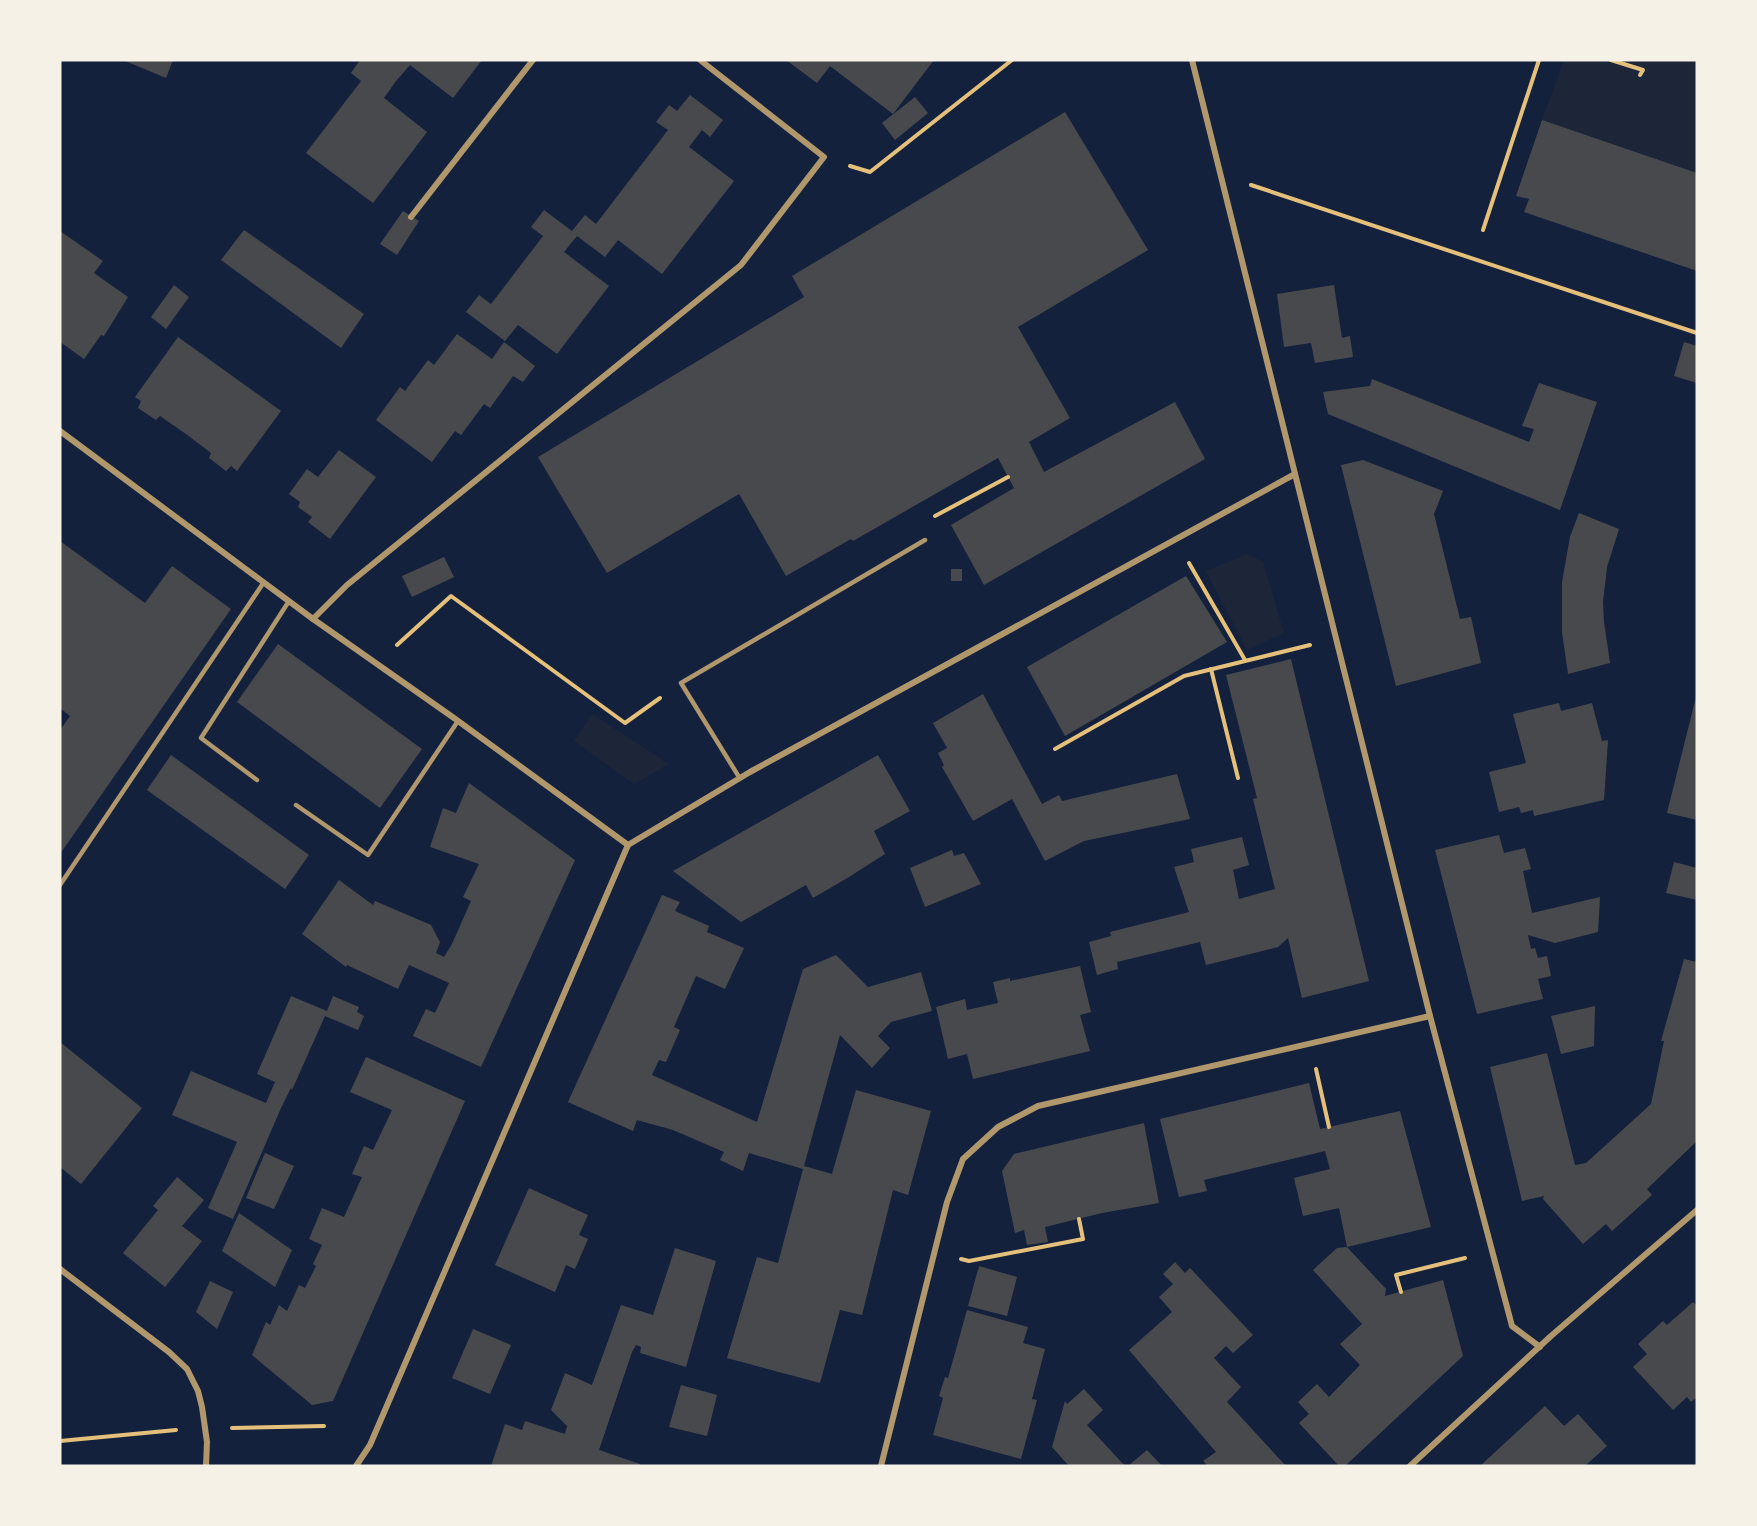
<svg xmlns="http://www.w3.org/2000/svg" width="1757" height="1526" viewBox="0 0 1757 1526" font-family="'IBM Plex Serif',serif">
<rect width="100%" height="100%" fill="#14213d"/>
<g fill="#1d2539">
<path d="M1564,60H1697V173L1542,120Z"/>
<path d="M1247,554L1263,562L1284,633L1247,650L1206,571Z"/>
<path d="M592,714L669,764L634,784L574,741Z"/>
</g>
<g fill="#48494c">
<path d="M123,60H173L166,78Z"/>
<path d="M360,60H482L453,98L410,65L396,81L384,98L427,132L373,203L306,153L361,81L351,73Z"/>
<path d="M786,60H934L893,114L830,66L817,83Z"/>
<path d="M690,95L723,120L710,137L702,130L689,147L734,181L662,274L618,240L605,257L577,236L564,252L609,286L557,354L518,325L505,341L466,312L479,295L491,304L543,236L531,227L544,210L572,231L585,215L596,224L668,130L656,122L669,105L677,111Z"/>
<path d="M915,97L928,113L895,140L882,123Z"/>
<path d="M1065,112L1148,250L1018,327L1070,418L1029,442L1044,472L1175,402L1205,459L984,585L951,525L1014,488L998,458L853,541L851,539L786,576L739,494L607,573L538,457L804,297L792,276Z"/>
<path d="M1542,120L1697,173V271L1524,212L1529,199L1516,196Z"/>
<path d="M403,211L419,221L397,255L380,244Z"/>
<path d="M244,230L364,314L341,348L221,260Z"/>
<path d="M60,231L103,261L94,273L128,297L104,336L101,335L84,359L60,342Z"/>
<path d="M174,285L189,297L166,329L151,317Z"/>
<path d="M1334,285L1342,338L1350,336L1353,357L1315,363L1311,343L1284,347L1277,294Z"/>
<path d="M457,334L492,359L504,342L535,366L523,382L513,376L490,408L484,404L461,435L455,431L432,462L376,420L400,387L405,391L428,360L434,365Z"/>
<path d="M178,337L281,411L237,471L231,466L226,471L209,458L211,453L186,434L160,416L156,420L138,408L141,401L135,397Z"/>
<path d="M1684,342L1697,346V383L1674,376Z"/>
<path d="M1372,379L1529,442L1534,429L1522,426L1539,383L1597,402L1560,510L1328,414L1323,392L1370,386Z"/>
<path d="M339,450L376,477L330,539L308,522L312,517L298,507L300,502L289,494L307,469L318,477Z"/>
<path d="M1363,460L1443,491L1434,514L1460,619L1471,617L1481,663L1396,686L1341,465Z"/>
<path d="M1579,513L1619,529L1607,567L1603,602L1604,622L1610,663L1568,674L1562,632V582L1570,537Z"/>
<path d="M60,541L145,603L172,566L231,609L60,854V730L70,716L60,708Z"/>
<path d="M444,557L454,577L412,597L402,576Z"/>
<rect x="951" y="569" width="11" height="12"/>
<path d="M1186,576L1227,642L1065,736L1027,667Z"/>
<path d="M278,644L422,749L380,808L237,702Z"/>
<path d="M1291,659L1369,981L1302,998L1288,938L1278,947L1206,965L1200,942L1117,962L1118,969L1097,975L1089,942L1111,936L1110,932L1189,912L1174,867L1194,862L1191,849L1242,837L1249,865L1233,870L1239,899L1275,889L1253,799L1257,798L1226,675Z"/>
<path d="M983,694L1042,804L1059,795L1062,801L1177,774L1190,819L1084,841L1045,861L1012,799L973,821L942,767L944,765L938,753L947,748L933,723Z"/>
<path d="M1696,697H1697V820L1667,813Z"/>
<path d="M1559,703L1561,711L1592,703L1602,741L1608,740L1604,800L1534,816L1533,810L1521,813L1519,807L1499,812L1489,772L1526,763L1513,714Z"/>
<path d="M171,755L309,855L285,889L147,790Z"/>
<path d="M878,755L910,811L874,831L885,854L849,877L813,898L806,885L741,922L673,871Z"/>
<path d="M469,783L575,860L481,1067L413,1036L426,1009L435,1013L449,983L409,965L398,989L347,965L346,967L302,934L339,880L373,905L375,901L431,925L440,942L436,953L444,957L452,944L471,901L463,897L479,864L430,847L443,808L456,813Z"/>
<path d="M1499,835L1504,853L1525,848L1531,869L1523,871L1532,913L1600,897L1598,932L1555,943L1528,935L1531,949L1535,948L1538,958L1547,956L1551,976L1538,979L1543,999L1477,1014L1435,850Z"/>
<path d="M952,850L954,856L964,853L981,884L925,907L910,868Z"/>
<path d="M1674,862L1697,868V900L1666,893Z"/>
<path d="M662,895L680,902L675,911L709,926L707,932L744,948L725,989L696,976L674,1027L680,1030L666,1062L659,1060L652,1075L757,1122L803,969L836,955L868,987L921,972L932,1011L891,1022L878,1036L890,1048L872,1068L840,1035L804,1166L832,1174L856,1090L931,1111L908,1195L893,1190L862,1315L840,1310L820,1383L727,1358L757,1257L778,1263L803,1169L749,1153L743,1171L720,1160L724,1152L673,1130L637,1120L633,1131L568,1102Z"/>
<path d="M1684,959L1697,962V1141L1647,1189L1652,1195L1612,1231L1606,1224L1583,1244L1543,1199L1544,1196L1522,1201L1490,1067L1547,1053L1575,1165L1586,1163L1651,1104L1664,1041H1661Z"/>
<path d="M1080,966L1091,1012L1080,1015L1090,1051L973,1079L967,1054L948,1059L936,1007L965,999L967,1010L998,1003L993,982L1010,978V981Z"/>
<path d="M291,996L327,1011L333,996L359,1007L357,1012L364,1016L358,1030L325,1016L292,1090L291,1088L281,1108L233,1219L208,1208L237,1142L172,1115L191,1071L266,1103L275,1082L257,1074Z"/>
<path d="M1595,1006L1594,1046L1561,1054L1551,1016Z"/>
<path d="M60,1042L142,1108L81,1184L60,1167Z"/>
<path d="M366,1057L465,1101L333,1401L312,1405L252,1355L266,1322L270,1325L279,1305L287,1311L299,1285L305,1288L316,1266L313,1264L322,1245L309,1239L322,1208L344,1217L362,1177L352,1174L364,1146L373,1150L392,1110L350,1092Z"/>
<path d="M1309,1083L1320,1129L1400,1111L1431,1227L1347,1247L1339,1208L1303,1216L1294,1178L1330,1169L1325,1151L1204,1180L1207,1191L1179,1197L1160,1119Z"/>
<path d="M1144,1123L1159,1203L1102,1213L1045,1227L1048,1242L1027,1245L1024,1230L1015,1233L1002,1171L1014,1154Z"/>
<path d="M265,1153L294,1166L274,1209L246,1198Z"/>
<path d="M177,1177L204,1200L182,1226L202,1241L165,1287L123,1253L158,1210L153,1206Z"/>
<path d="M529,1188L588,1215L579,1235L588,1239L575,1269L566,1265L555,1292L495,1265Z"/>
<path d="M239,1213L292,1250L275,1287L222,1251Z"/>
<path d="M1347,1247L1386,1289L1385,1296L1443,1280L1463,1356L1345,1466H1339L1299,1423L1309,1414L1298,1402L1317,1384L1329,1397L1360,1365L1340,1344L1362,1324L1313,1270L1337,1248Z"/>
<path d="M675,1248L716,1261L686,1367L640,1353L641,1347L636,1345L632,1352L599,1450L640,1464L639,1466H491L505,1424L522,1430L525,1421L565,1434L567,1426L551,1410L565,1373L592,1385L621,1305L653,1315Z"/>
<path d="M1175,1262L1185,1273L1190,1268L1253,1335L1233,1353L1226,1346L1214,1358L1241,1387L1227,1402L1286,1466H1208L1203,1461L1216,1452L1129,1350L1172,1312L1159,1297L1173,1284L1163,1274Z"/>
<path d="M979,1266L1017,1277L1007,1316L968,1306Z"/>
<path d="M210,1281L233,1292L217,1329L196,1312Z"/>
<path d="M1693,1302L1697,1306V1397L1691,1402L1687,1397L1673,1410L1633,1367L1647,1354L1638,1344L1663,1321L1667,1325Z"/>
<path d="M967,1310L1028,1327L1023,1343L1045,1349L1032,1399L1037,1400L1021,1459L933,1435L943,1398L939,1396L945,1377L948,1378Z"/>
<path d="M473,1329L511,1345L490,1394L452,1378Z"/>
<path d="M681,1385L717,1395L707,1436L669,1427Z"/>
<path d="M1084,1389L1103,1410L1087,1425L1125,1466H1069L1052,1447L1065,1401L1067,1404Z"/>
<path d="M1545,1406L1564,1426L1578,1414L1607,1446L1585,1466H1480Z"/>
<path d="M1147,1450L1162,1466H1128Z"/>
</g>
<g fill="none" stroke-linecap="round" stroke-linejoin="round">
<g stroke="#e5c07b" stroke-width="4">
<path d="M1611,60L1643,70L1640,75"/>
<path d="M850,166L870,172L1012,60"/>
<path d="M1251,185L1697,333"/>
<path d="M1483,230L1539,60"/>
<path d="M935,516L1008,477"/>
<path d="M1189,563L1245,660"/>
<path d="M397,645L451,596L625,723L660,698"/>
<path d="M1211,669L1238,778"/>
<path d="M1055,749L1184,676L1310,645"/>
<path d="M1316,1069L1329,1127"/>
<path d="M961,1259L969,1261L1083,1239L1079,1219"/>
<path d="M1401,1292L1396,1275L1465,1258"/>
<path d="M232,1428L324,1426"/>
<path d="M60,1441L176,1430"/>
</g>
<g stroke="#b1986c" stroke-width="4.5">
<path d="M739,777L681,683L925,540"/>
<path d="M257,780L201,738L289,601"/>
<path d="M296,805L368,855L458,721"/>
<path d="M60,885L264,582"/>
</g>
<g stroke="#b1986c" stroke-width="6">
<path d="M1192,60L1430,1016L1512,1326L1540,1347"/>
<path d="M411,217L533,60"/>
<path d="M60,431L313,619L454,718L628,845"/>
<path d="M313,619L347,585L741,265L824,157L700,60"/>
<path d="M60,1269L169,1352L187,1369L198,1391L202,1407L207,1442L206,1466"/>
<path d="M356,1466L370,1445L628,845L750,772L1295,474"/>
<path d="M881,1466L947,1202L963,1159L998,1127L1038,1106L1430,1016"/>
<path d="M1410,1466L1551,1336L1697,1210"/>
</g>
</g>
<rect width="1757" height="1526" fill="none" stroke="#f6f1e7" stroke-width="123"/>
</svg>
